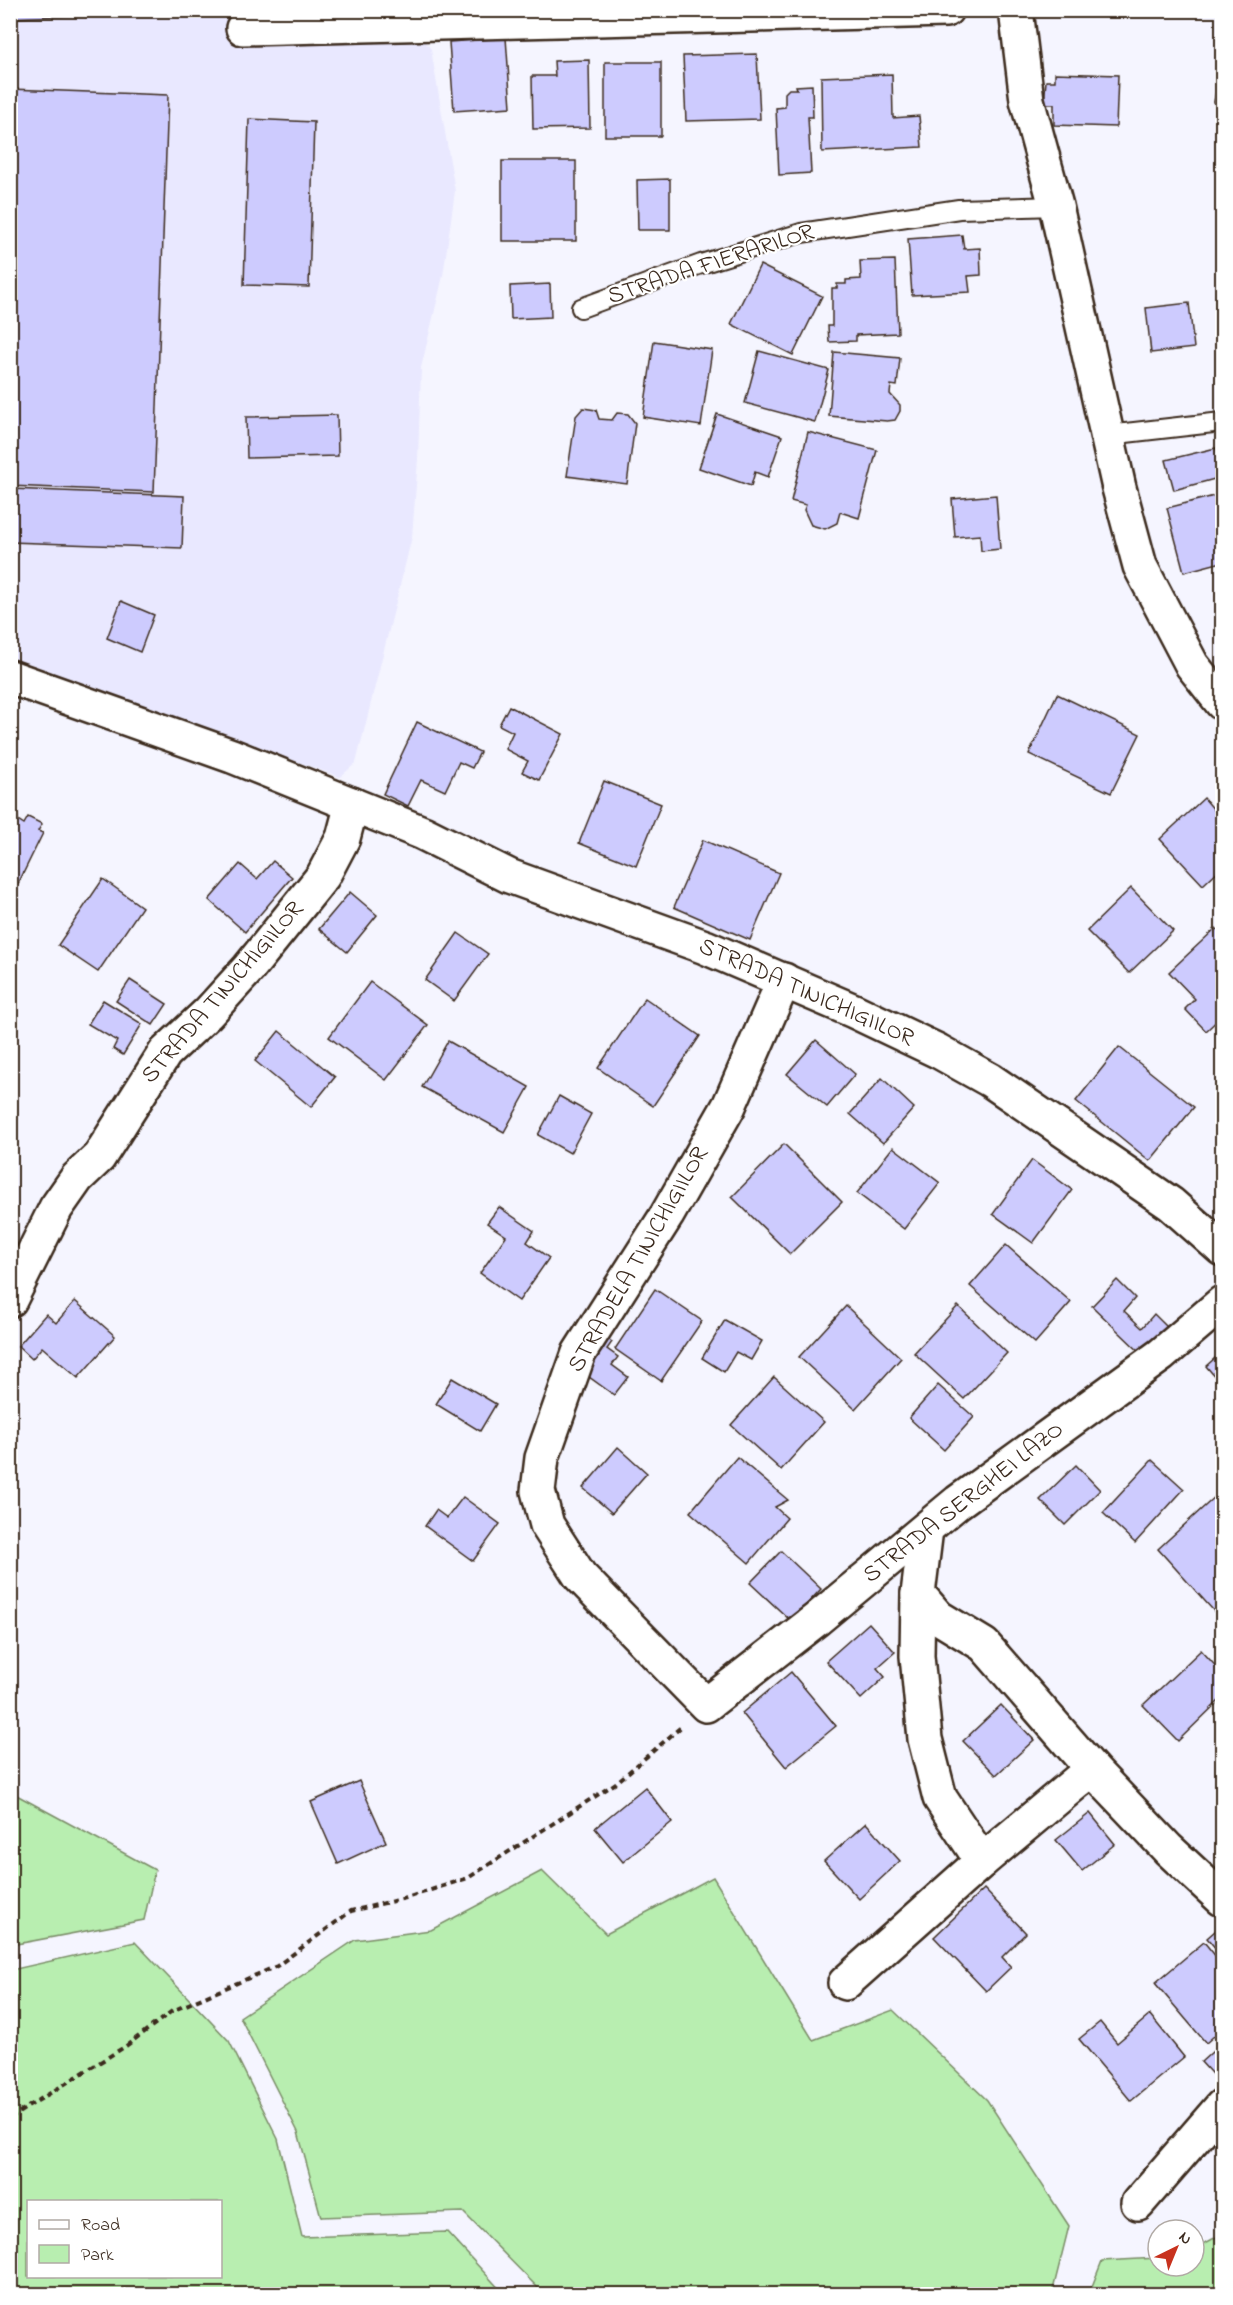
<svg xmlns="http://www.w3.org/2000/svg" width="1233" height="2305" viewBox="0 0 1233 2305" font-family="'Indie Flower',sans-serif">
<rect width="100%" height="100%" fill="#f5f5ff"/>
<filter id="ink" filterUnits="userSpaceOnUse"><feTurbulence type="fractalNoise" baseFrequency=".0167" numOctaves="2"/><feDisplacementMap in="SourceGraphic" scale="12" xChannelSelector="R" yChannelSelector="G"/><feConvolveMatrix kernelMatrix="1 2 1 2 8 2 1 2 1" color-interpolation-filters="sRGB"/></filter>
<g filter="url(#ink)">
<path fill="#e9e8ff" d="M10,11H400L431,49L455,191L443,276L421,368L418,459L412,537L356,763L340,777L11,659Z"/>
<g fill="#b8eeb0" stroke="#7a8c67" stroke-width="1.5" fill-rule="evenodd">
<path d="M11,1792L155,1870L144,1920L11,1945Z"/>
<path d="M542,1871L606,1934L713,1877L813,2040L893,2010L987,2100L1069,2226L1052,2294H544L463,2212L321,2217L298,2132L240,2017L355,1940L431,1930Z"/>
<path d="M135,1942L229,2041L278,2139L302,2237L447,2232L504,2294H11V1970ZM28,2202H220V2276H28Z"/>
<path d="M1222,2234V2294H1089L1102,2261L1158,2258V2266H1194V2249Z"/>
</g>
<g fill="#cdcbfe" stroke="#3b2a1e" stroke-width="1.5">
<path d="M10,10H62V16L10,18Z"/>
<path d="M62,10H192L62,16Z"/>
<path d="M506,38L511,107L454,111L449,42Z"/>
<path d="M757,54L760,119L686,121L683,56Z"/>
<path d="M589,60L590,128L533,129L532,76H555L554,61Z"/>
<rect x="605" y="62" width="56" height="74"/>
<path d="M1055,73L1118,75L1116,127L1054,125V104H1044L1046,81H1055Z"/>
<path d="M892,74L893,118L919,116L922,147L822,152L821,77Z"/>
<path d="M812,85L813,117H808L811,173L779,175L776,108L785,107V93L789,89H797L796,86Z"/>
<path d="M1217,86L1222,87V127L1217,125L1222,104L1214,102Z"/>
<path d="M10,89L168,95L154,492L10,486Z"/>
<path d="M249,119L314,122L309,287L244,285Z"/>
<rect x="502" y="161" width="74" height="80"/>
<path d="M670,179V230H638L637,180Z"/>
<path d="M962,235L964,249L980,248L981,275L968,276L970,292L912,295L908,239Z"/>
<path d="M895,260L898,333L856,335V341L829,342L828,326H832V288H837V284H846V280L861,279L860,261Z"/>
<path d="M760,265L822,296L793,355L731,324Z"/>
<path d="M550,284L551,317L511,319L510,286Z"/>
<path d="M1189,303L1194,348L1151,353L1146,308Z"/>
<path d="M654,341L712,350L701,426L643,417Z"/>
<path d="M759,351L829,370L815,422L745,403Z"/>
<path d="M834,352L900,358L897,386L891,385L890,394L900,405V411L895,420L887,421L829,416Z"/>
<path d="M583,408L596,410L599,419L612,420L617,413L628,414L635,423L627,484L567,476L576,416Z"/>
<path d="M717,414L782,436L768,477L755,472L751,486L699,468Z"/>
<path d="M337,415L338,456L247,458L246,417Z"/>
<path d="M808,432L877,450L859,518L840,512L837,523L825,529L811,525L804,510L806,505L791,501Z"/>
<path d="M1216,448L1222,477L1174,490L1166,460Z"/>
<path d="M10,489L184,496L182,548L10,542Z"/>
<path d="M1222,494V562L1184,572L1167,508Z"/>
<path d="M996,495L1000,549L981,551L980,535L955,537L952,499Z"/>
<path d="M121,601L154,615L140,652L107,638Z"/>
<path d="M1057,694L1140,734L1111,793L1029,754Z"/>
<path d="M509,706L563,734L539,780L522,772L528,761L505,749L513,732L499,725Z"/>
<path d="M417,722L480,752L472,768L459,762L445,791L421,780L408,806L383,794Z"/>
<path d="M604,781L661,804L636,866L579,843Z"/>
<path d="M1204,798L1222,819V867L1203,885L1160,839Z"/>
<path d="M10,803L17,810L18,820L24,824L28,817L42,824L38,831L43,833L14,892L10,890Z"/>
<path d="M703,840L779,873L750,940L674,907Z"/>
<path d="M273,861L292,877L245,932L209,900L240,864L257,879Z"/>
<path d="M103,879L142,907L98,972L58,945Z"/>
<path d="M1131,888L1173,931L1129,973L1087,931Z"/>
<path d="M350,892L377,915L347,952L319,929Z"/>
<path d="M1216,928L1222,935V1016L1206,1031L1185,1009L1195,999L1169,972Z"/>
<path d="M458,933L488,954L454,1001L425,980Z"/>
<path d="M130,980L167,1004L153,1025L116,1001Z"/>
<path d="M370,982L428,1025L386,1080L329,1037Z"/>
<path d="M645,998L700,1036L653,1106L598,1068Z"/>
<path d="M103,1000L142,1024L123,1055L113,1049L117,1041L88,1024Z"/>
<path d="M279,1031L335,1077L311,1107L255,1061Z"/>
<path d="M816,1040L855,1074L827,1107L787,1074Z"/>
<path d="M448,1041L529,1087L504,1132L422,1087Z"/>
<path d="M1119,1047L1194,1107L1150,1161L1076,1101Z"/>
<path d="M882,1078L914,1108L883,1143L850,1114Z"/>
<path d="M559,1096L591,1114L570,1153L538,1135Z"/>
<path d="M784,1144L842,1202L790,1254L732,1197Z"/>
<path d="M893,1147L940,1183L904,1229L857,1193Z"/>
<path d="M1032,1160L1072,1190L1033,1243L993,1214Z"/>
<path d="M499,1207L534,1231L527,1242L549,1258L519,1301L480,1273L506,1236L487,1223Z"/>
<path d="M1006,1245L1071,1302L1035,1343L970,1286Z"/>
<path d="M1117,1280L1135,1298L1124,1311L1142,1328L1154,1314L1172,1332L1146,1358L1092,1306Z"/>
<path d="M655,1289L702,1321L661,1381L615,1349Z"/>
<path d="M75,1301L115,1336L78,1378L42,1347L32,1359L18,1346L46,1314L56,1323Z"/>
<path d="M846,1306L901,1358L855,1409L799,1357Z"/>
<path d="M958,1306L1007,1353L964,1399L914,1353Z"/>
<path d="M725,1320L762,1341L751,1360L736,1352L724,1372L702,1358Z"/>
<path d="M605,1337L612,1342L607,1349L618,1357L612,1365L628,1377L614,1395L585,1374L594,1362L590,1359Z"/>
<path d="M1222,1352V1385L1206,1366Z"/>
<path d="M774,1377L824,1422L781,1470L731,1425Z"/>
<path d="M452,1378L496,1404L480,1431L436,1404Z"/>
<path d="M938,1385L974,1417L944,1450L909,1418Z"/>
<path d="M618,1447L647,1473L612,1513L583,1488Z"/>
<path d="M737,1457L788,1500L775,1507L787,1518L749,1563L690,1512Z"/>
<path d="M1152,1460L1184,1489L1135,1543L1103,1513Z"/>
<path d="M1076,1465L1100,1490L1065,1525L1040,1500Z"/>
<path d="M1217,1495L1222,1501V1617L1221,1619L1158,1549Z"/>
<path d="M463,1497L500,1524L473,1561L425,1526L436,1510L447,1518Z"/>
<path d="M781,1551L821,1589L791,1621L750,1583Z"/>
<path d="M869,1623L895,1652L877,1668L885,1677L861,1699L826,1661Z"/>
<path d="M1201,1650L1222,1673V1698L1178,1741L1143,1705Z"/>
<path d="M791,1672L836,1726L786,1767L742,1713Z"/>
<path d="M1001,1705L1034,1740L996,1775L963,1741Z"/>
<path d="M359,1781L386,1842L338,1864L311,1802Z"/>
<path d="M645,1787L672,1822L623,1862L595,1828Z"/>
<path d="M1090,1813L1115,1844L1082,1871L1056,1840Z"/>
<path d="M866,1823L900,1861L859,1899L824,1861Z"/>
<path d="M984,1889L1026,1933L1002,1957L1011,1967L986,1991L934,1937Z"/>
<path d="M1222,1925V1956L1207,1938Z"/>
<path d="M1204,1942L1222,1964V2029L1206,2043L1155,1983Z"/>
<path d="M1150,2015L1184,2057L1131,2101L1079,2039L1100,2022L1117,2043Z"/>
<path d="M1222,2043V2083L1221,2084L1201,2062Z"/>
</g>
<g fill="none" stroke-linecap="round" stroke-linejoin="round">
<defs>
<g id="lane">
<path d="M581,308L701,264L801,233L959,209L1056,206"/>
<path d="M1108,435L1222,422"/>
</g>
<g id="street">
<path d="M1016,10L1027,100L1056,206L1119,488L1140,566L1192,665L1222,703"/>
<path d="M243,28L946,10"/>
<path d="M10,677L232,756L423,833L509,876L705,947L854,1011L938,1051L990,1080L1171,1204L1222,1249"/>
<path d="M784,980L729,1106L667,1215L579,1353L542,1458L538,1491L547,1525L580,1576L706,1705L817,1619L958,1502L1161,1355L1222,1303"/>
<path d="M10,1300L56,1208L77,1178L99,1157L165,1053L208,1013L249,968L323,876L343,838L352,804"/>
<path d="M926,1529L918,1594L938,1617L984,1645L1092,1769L1168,1849L1222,1899"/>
<path d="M918,1594L917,1656L925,1739L940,1798L982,1861"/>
<path d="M845,1983L982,1861L1092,1769"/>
<path d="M1138,2203L1222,2106"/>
</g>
</defs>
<use href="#lane" stroke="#3b2a1e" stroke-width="22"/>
<use href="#street" stroke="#3b2a1e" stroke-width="38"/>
<path stroke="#3b2a1e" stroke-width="4" stroke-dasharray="6 4.5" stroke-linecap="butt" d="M10,2118L126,2046L172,2011L277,1966L351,1911L406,1898L468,1878L616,1783L681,1727"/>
<use href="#lane" stroke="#fff" stroke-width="18"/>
<use href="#street" stroke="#fff" stroke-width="33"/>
</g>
</g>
<g text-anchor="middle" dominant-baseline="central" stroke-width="4.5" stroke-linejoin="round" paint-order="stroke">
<g font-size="24" fill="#3b2a1e" stroke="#fff">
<text transform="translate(711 265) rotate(-18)">STRADA FIERARILOR</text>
<text transform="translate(223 993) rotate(-49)">STRADA TINICHIGIILOR</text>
<text transform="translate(806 993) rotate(24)">STRADA TINICHIGIILOR</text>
<text transform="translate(639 1260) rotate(-60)">STRADELA TINICHIGIILOR</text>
<text transform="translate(964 1503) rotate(-38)">STRADA SERGHEI LAZO</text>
</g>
</g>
<rect width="1233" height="2305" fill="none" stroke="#fff" stroke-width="36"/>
<rect x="18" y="18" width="1197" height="2269" fill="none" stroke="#3b2a1e" stroke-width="2" filter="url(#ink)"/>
<rect x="27" y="2200" width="195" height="78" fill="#ffffff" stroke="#b1aaa5" stroke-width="1.5"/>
<rect x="39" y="2220" width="30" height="9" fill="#ffffff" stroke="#b1aaa5" stroke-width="1.5"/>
<text x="81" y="2230" font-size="18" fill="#3b2a1e">Road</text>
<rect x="39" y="2245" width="30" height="18" fill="#b8eeb0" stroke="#b1aaa5" stroke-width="1.5"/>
<text x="81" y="2260" font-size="18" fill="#3b2a1e">Park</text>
<g transform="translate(1176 2248) rotate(43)"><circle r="28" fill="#ffffff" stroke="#b1aaa5" stroke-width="1.5"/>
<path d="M0-4.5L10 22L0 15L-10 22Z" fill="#c8321e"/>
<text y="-9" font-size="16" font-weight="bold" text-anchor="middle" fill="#3b2a1e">N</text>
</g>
</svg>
